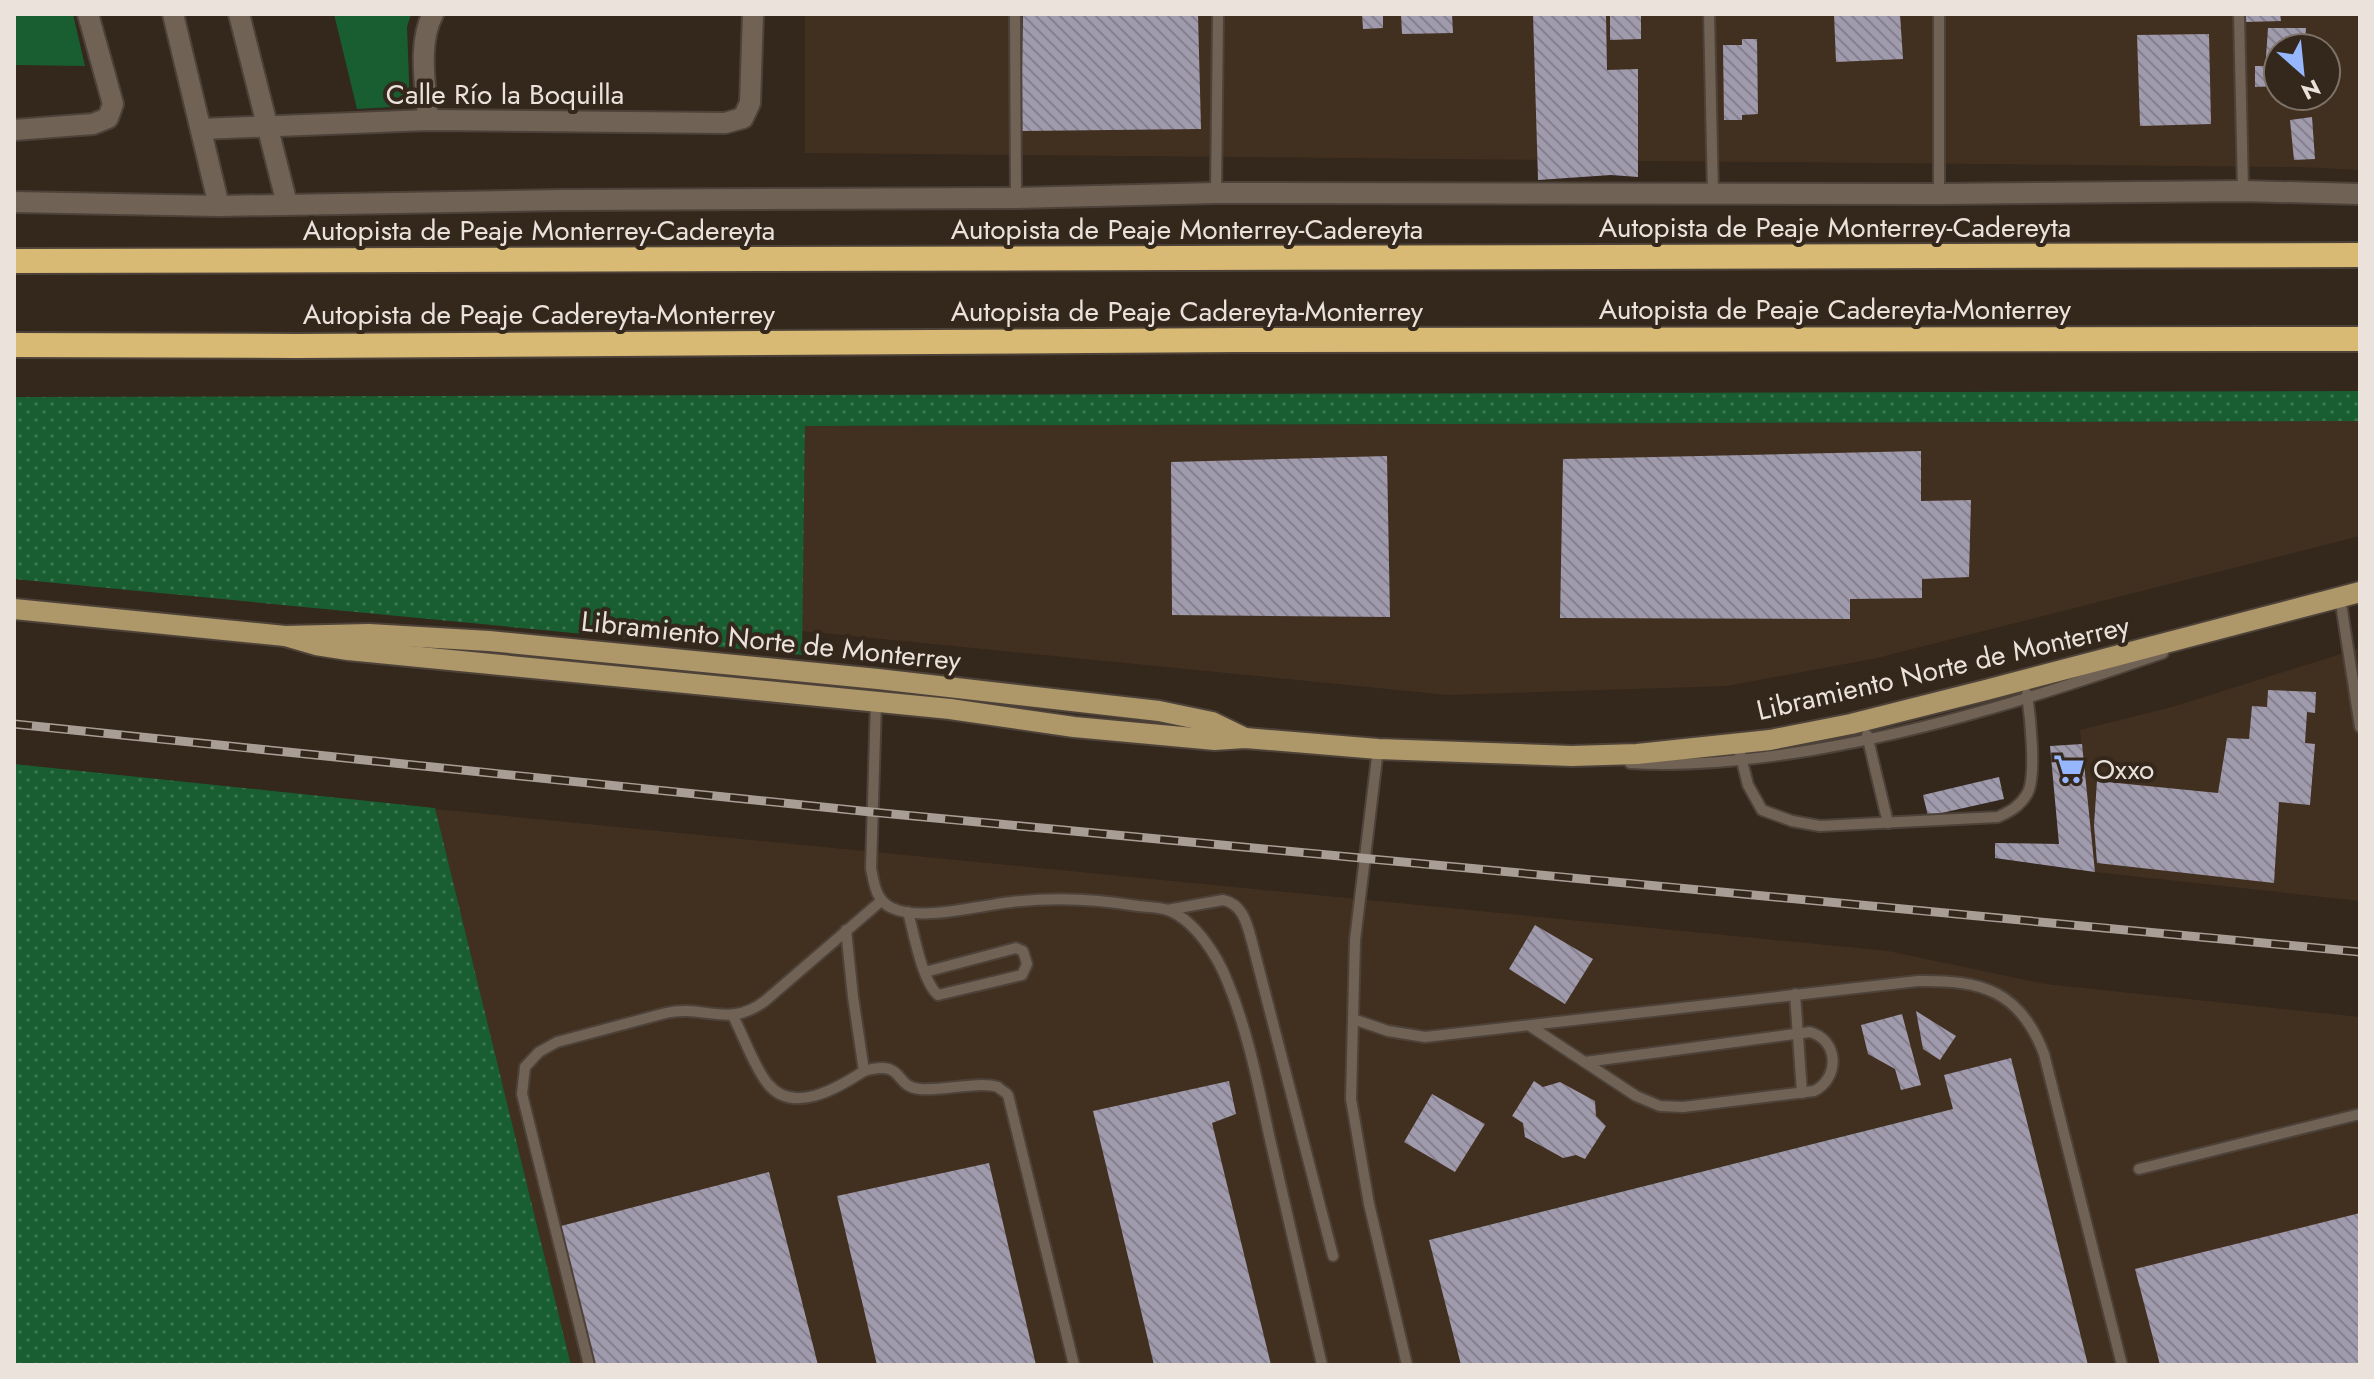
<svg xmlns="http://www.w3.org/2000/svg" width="2374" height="1379" viewBox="0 0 2374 1379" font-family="Jost,sans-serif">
<defs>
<pattern id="grass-dots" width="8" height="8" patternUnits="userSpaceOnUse" patternTransform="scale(2)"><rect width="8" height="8" fill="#185e31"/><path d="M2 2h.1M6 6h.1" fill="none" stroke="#3a754e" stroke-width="1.8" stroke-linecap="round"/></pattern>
<pattern id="building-back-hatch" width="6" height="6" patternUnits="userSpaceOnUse" patternTransform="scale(2)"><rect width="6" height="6" fill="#a09aad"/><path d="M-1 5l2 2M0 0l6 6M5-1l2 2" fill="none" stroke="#85808d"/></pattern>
</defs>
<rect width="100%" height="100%" fill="#34271c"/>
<g fill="#41301f" fill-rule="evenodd">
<path d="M805,14H2360V170L2300,167L805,153ZM2278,48H2326V96H2278Z"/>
<path d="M2360,421V536L1877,658L1727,686L1448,695L802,631L805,426Z"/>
<path d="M2360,648V901L2095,872L2080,730L2172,707Z"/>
<path d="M435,809L1888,951L2045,984L2360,1017V1365H571Z"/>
</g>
<g fill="url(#grass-dots)">
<path d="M2360,391V421L805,426L802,655L14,579V397Z"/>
<path d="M14,764L435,808L571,1365H14Z"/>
</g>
<g fill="#185e31">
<path d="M14,14H73L85,66L14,65Z"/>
<path d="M334,14H411L407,27L410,106L357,109Z"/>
</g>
<g fill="url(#building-back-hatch)">
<path d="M1023,14H1198L1201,129L1021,131Z"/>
<path d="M1362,14H1383V28L1363,29Z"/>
<path d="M1401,14H1452L1453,33L1402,34Z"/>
<path d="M1533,14H1606L1607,70L1638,69V177L1611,175L1538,180Z"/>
<path d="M1610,14H1641V39L1610,40Z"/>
<path d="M1834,14H1900L1903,59L1836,62Z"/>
<path d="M2246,14H2280L2281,21L2246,22Z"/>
<path d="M2268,28H2306L2305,42L2319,40V48H2278V57H2266Z"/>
<path d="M2209,34L2211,124L2140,126L2137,35Z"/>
<path d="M1742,39H1757L1758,114L1742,115V120H1724L1723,45H1742Z"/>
<path d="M2255,66H2278V86L2255,87Z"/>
<path d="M2312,117L2315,159L2294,160L2290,120Z"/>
<path d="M1921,451V501L1971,500L1969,577L1922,579V598L1850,599V619L1560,618L1563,459Z"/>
<path d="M1387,456L1390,617L1172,615L1171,462Z"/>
<path d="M2268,690L2316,692L2315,713L2307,712L2305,743L2315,744L2310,805L2279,802L2274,883L2097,863L2094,825L2097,781L2218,793L2227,738L2249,739L2252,706L2267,707Z"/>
<path d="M2082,744L2095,872L1995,858V843L2059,844L2050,746Z"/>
<path d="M1999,777L2004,799L1928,816L1923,795Z"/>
<path d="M1535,925L1593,959L1565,1004L1509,969Z"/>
<path d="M1916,1011L1956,1036L1940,1060L1923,1049Z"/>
<path d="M1902,1014L1921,1085L1901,1090L1895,1069L1868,1054L1861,1025Z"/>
<path d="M2011,1058L2088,1365H1461L1429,1240L1953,1109L1944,1075Z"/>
<path d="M1229,1081L1236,1114L1212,1123L1271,1365H1154L1093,1111Z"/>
<path d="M1534,1081L1543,1087L1560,1082L1595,1101L1596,1116L1606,1126L1585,1159L1576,1155L1563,1158L1525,1137L1523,1123L1512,1116Z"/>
<path d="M1432,1094L1485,1124L1455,1172L1404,1142Z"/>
<path d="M989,1163L1036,1365H877L837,1196Z"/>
<path d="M769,1172L818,1365H595L561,1226Z"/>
<path d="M2360,1213V1365H2160L2135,1269Z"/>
</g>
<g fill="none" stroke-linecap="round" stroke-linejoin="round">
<defs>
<g id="service">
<path d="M1015,14L1016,198"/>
<path d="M1709,14L1713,194"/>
<path d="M1939,14V194"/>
<path d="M2239,14L2243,191"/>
<path d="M1216,193L1218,14"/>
<path d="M2340,597L2360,727"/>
<path d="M876,702L871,868C874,884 876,901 892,908C921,922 980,905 1012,902C1053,897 1097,899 1138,906C1147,907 1159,907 1168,910C1196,921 1218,957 1228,983C1248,1032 1258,1084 1269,1135C1287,1212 1304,1288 1322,1365"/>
<path d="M1867,735L1888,823"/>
<path d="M1378,749L1355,940L1351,1099L1369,1204L1407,1365"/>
<path d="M1740,753L1748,785L1762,810L1792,821L1820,826L1998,817C2011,811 2020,806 2027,794C2037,778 2030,715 2027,694"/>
<path d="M1630,763C1690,767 1752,760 1812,750C1932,730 2048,693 2163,653"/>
<path d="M1167,910L1223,900C1243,904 1247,924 1252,942L1333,1256"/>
<path d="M908,912C914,934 922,981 938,995L1022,975L1027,964L1023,951L1016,948L925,972"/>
<path d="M1795,994L1802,1093"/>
<path d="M733,1016C743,1035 755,1069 768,1084C793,1115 838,1088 864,1071L853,997L846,930"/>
<path d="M1353,1019L1388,1031L1425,1037L1918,981C1981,980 2020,990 2044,1054L2122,1365"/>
<path d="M1530,1026L1636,1096L1660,1106L1683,1107L1814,1091C1840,1078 1839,1040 1810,1032L1585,1062"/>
<path d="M864,1071C906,1059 893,1087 920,1089C942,1091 978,1081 998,1087C998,1088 1008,1094 1008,1095L1074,1365"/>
<path d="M2139,1169L2360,1114"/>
<path d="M589,1365L522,1094L525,1067L539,1052L557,1042L666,1013C704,1004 728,1029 765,1001L881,901"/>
</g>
<g id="minor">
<path d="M239,14L287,204"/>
<path d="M428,120C426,87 417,44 433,14"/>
<path d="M201,129L428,120L725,123L743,118L750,103L753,14"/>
<path d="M14,130L93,124L108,118L113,104L88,14"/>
<path d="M14,202L219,206L173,14"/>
</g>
<path id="tertiary" d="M219,206L562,200L1016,198L1216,193L1939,194L2243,191L2360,194"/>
<g id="primary">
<path d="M14,609L285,636L369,634L489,641L878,679L1159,711L1212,722L1245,738"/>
<path d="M285,636L316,645L348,650L950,709L1074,727L1215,740L1245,738L1378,749L1572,756L1637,754L1770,740L1851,724L1986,690L2360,592"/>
</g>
<g id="motorway">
<path d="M14,261L2360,255"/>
<path d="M14,345L296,346L1237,340L2360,339"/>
</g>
</defs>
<use href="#service" stroke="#4d4239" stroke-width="14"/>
<use href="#minor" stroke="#4d4239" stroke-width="24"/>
<use href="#tertiary" stroke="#4d4239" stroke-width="24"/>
<use href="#primary" stroke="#4d4239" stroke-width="24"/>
<use href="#motorway" stroke="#4d4239" stroke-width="28"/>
<use href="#service" stroke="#706255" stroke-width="10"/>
<use href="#minor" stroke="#706255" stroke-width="20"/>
<use href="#tertiary" stroke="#706255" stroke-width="20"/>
<use href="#primary" stroke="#ae9768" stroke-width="20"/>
<use href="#motorway" stroke="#d8ba75" stroke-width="24"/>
<defs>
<path id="rail" d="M14,724L871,812L2360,952"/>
</defs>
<use href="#rail" stroke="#a89e95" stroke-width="9"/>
<use href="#rail" stroke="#34271c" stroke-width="6" stroke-dasharray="18" stroke-linecap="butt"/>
</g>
<defs>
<symbol id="supermarket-bare" viewBox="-9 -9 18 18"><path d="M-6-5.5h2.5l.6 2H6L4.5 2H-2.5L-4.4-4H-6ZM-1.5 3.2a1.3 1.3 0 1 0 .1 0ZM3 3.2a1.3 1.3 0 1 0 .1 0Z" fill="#96b6fd" stroke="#34271c" stroke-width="2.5" paint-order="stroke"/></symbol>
</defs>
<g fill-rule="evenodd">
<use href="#supermarket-bare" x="2047" y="747" width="44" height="44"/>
</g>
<g text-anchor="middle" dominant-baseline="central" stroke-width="8" stroke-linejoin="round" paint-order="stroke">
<g font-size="28" fill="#ebe2db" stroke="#34271c">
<text x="505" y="94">Calle Río la Boquilla</text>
<text x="1835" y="227">Autopista de Peaje Monterrey-Cadereyta</text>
<text x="1187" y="229">Autopista de Peaje Monterrey-Cadereyta</text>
<text x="539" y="230">Autopista de Peaje Monterrey-Cadereyta</text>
<text x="1835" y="309">Autopista de Peaje Cadereyta-Monterrey</text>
<text x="1187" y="311">Autopista de Peaje Cadereyta-Monterrey</text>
<text x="539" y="314">Autopista de Peaje Cadereyta-Monterrey</text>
<text transform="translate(771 641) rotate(6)">Libramiento Norte de Monterrey</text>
<text transform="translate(1943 668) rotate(-13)">Libramiento Norte de Monterrey</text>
</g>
<g font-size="28" fill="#ebe2db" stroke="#34271c" text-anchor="start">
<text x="2093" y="769">Oxxo</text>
</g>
</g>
<rect width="2374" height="1379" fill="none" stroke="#ebe2db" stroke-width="32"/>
<g transform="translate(2302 72) rotate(153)"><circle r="38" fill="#34271c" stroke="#7d7268" stroke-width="2"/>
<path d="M0-6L14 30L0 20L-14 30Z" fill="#96b6fd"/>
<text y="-12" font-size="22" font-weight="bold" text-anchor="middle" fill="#ebe2db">N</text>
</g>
</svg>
